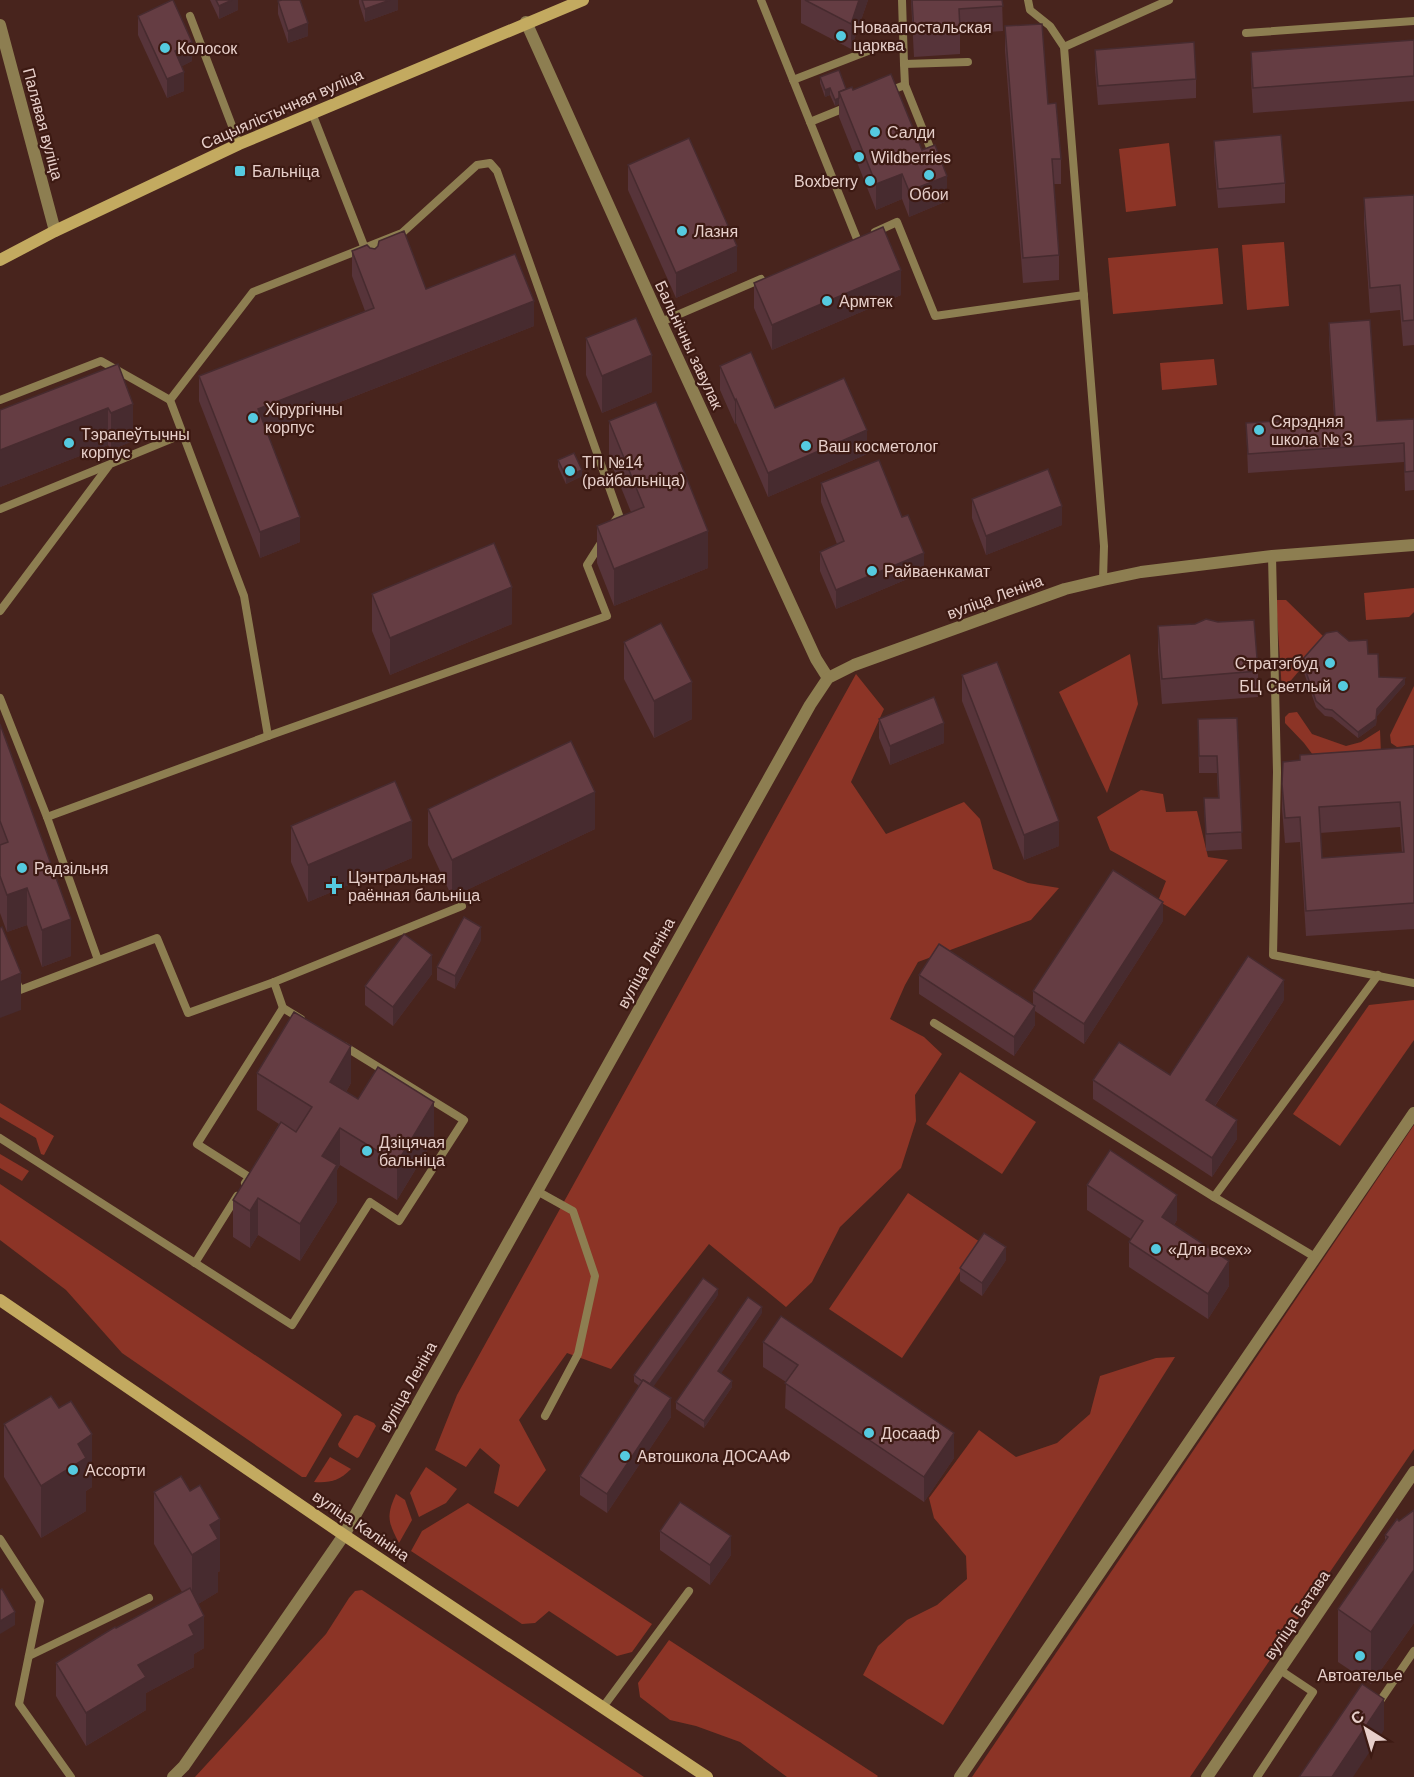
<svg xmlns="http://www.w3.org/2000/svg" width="1414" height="1777" viewBox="0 0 1414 1777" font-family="Arial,sans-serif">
<rect width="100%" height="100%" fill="#48241d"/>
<g fill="#8c3426">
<path d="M1169,143L1176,206L1126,212L1119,149Z"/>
<path d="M1284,242L1289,306L1247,310L1242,245Z"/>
<path d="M1218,248L1223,304L1113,314L1108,258Z"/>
<path d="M1214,359L1217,385L1162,390L1160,363Z"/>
<path d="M1414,588V612L1409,617L1366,620L1364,593Z"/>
<path d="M1276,600H1286L1326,639L1282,691Z"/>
<path d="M1130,654L1138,704L1107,793L1059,692Z"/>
<path d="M856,674L884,709L851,782L886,834L964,802L980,819L993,869L1028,883L1059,888L1031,920L918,962L905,985L890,1019L924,1037L942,1054L915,1095L916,1121L901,1168L840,1227L812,1282L786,1307L709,1244L611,1369L567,1353L519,1420L546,1470L518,1507L494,1493L500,1465L480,1448L466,1467L435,1450L457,1395Z"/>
<path d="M1414,686V745L1397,747L1391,743L1390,735Z"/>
<path d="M1297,712L1312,734L1346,746L1361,742L1380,730L1381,754L1319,763L1304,743L1285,723V717L1289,713Z"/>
<path d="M1141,790L1163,794L1166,812L1197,811L1208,857L1228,860L1185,916L1158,901L1166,881L1110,850L1097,817Z"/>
<path d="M1414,1000V1040L1340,1146L1293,1114L1369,1005Z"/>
<path d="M960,1072L1036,1122L1002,1174L926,1124Z"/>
<path d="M0,1103L54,1136L44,1155L41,1154L36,1138L0,1117Z"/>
<path d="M1414,1125V1449L1190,1777H972Z"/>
<path d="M0,1154L29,1171L22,1181L0,1168Z"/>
<path d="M0,1184L340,1412L342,1415L306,1477H302L122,1353L66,1290L0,1240Z"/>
<path d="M908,1193L980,1242L902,1358L829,1309Z"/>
<path d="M1175,1357L943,1725L863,1675L878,1646L907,1620L937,1605L967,1579L966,1556L934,1518L929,1498L979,1430L1016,1457L1057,1443L1090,1414L1100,1376L1156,1358Z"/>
<path d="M357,1415L374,1423L376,1426L359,1457L357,1458L339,1447L338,1444L354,1416Z"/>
<path d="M330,1457L351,1469C339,1481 330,1483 314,1482Z"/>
<path d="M426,1467L457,1489L446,1503L419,1517L410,1493Z"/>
<path d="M396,1494L405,1500L412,1520L399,1543C388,1522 386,1516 396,1494Z"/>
<path d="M468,1503L652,1624L632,1652L617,1656L549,1611L535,1623L522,1624L411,1551L422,1531Z"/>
<path d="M362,1590L644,1777H645H195L326,1634L349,1598L355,1591Z"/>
<path d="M669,1640L878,1776L877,1777H787L740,1742L696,1726L670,1720L640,1697L638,1683Z"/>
</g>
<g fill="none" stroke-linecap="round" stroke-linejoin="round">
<g stroke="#8d7e51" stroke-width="8">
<path d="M761,0L857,239"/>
<path d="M902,0L904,64L968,62"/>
<path d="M1028,0L1030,10L1050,26L1064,47L1104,546L1103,580"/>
<path d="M190,16L239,144"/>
<path d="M1246,33L1414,21"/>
<path d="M1064,47L1169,0"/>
<path d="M904,64L905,85"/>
<path d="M793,80L868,51"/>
<path d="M889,91L905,85L933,155"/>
<path d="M312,113L366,251"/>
<path d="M810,122L847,107"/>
<path d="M875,232L897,222L935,316L1084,295"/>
<path d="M661,322L761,279"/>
<path d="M0,400L101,361L170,400"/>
<path d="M0,509L108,465"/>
<path d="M1272,556L1277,772L1273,955L1414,983"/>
<path d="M0,611L110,464L183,434"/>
<path d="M0,698L47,817L98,960"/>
<path d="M268,736L244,596L170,400L253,292L402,233L477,165L490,163L497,171L619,515L612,525"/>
<path d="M47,817L268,736L607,616L587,565L601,543"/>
<path d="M274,982L462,906"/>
<path d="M17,983L20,990L157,938L188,1013L274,982L283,1008L301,1019"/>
<path d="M934,1023L1214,1197L1315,1257"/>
<path d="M0,1138L292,1325L370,1202L399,1221L464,1120L344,1046"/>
<path d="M245,1183L249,1177L197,1144L283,1008"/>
<path d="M537,1191L573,1211L595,1276L578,1354L545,1416"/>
<path d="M1214,1197L1378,975"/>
<path d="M195,1263L237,1196"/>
<path d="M0,1539L40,1601L19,1704L71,1777"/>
<path d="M29,1656L149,1598"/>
<path d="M1380,1701L1414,1651"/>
<path d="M603,1707L689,1591"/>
<path d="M1257,1777L1313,1692L1280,1670"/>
</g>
<g stroke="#8d7e51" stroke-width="12">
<path d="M526,22L661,322L816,659L828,678"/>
<path d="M0,25L55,231"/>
</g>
<g stroke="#8d7e51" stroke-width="12">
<path d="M173,1777L184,1766L344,1535L810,705L828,678L854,665L1065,589L1103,580L1141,572L1272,556L1414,545"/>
<path d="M960,1777L1414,1113"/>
<path d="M1207,1777L1414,1472"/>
</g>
<g stroke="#c3aa60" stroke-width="12">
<path d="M0,260L55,231L239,144L583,0"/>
<path d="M0,1300L344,1535L707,1777"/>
</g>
</g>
<g fill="#57343a" fill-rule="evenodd">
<path d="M210,0H238V10L219,19Z"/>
<path d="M359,0H398V10L365,22L359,3Z"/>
<path d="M801,0H868L851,49L801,23Z"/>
<path d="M911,0H1002L1003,31L960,34V54L914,57Z"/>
<path d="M278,1L308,36L288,43L278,14Z"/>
<path d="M138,16L192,61L182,66L184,91L167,98L138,35Z"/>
<path d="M1005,26L1048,104L1061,159V184H1054L1059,255V280L1023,283L1005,51Z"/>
<path d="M1414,40V101L1253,113L1251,78V52Z"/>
<path d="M1095,50L1196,79V98L1098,105L1095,69Z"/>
<path d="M820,77L846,89L853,90L922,150L947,201L909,217L902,199L876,210L839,117V104L835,106L830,95L825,97L820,83Z"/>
<path d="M1214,141L1285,183V203L1218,208L1214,160Z"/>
<path d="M628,165L737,271L676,298L628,190Z"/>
<path d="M1414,195V345L1403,346L1400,310L1370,313L1364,223V198Z"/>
<path d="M370,248L426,289L534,326L266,431L300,542L260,558L199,401V376L365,311L352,276V251Z"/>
<path d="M754,283L901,295L772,350L754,308Z"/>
<path d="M1329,323L1377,421L1414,419V490L1405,491L1404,462L1248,473L1246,423L1334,417L1329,342Z"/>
<path d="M586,338L652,392L602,413L586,375Z"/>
<path d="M118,364L133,441L111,450L108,445L0,487Z"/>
<path d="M720,366L775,408L867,454L768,497L736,423L735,424L720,390Z"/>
<path d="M609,421L708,568L614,606L597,563V526L631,512L609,458Z"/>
<path d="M558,460L582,476L566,484L558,467Z"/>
<path d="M821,483L924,572L836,609L820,571V552L837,544L821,502Z"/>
<path d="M972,499L1062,525L986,555L972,518Z"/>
<path d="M372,594L512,624L390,675L372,631Z"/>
<path d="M1158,626L1258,671V697L1162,704L1158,652Z"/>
<path d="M1349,641L1368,654L1379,677L1405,684L1377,716L1376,725L1358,738L1332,717L1325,716L1316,707L1302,667V660Z"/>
<path d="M624,642L692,719L654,738L624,679Z"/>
<path d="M962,675L1059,846L1024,860L962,701Z"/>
<path d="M1237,718L1242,849L1206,851L1204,798H1218L1217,773H1199L1198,719Z"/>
<path d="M879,719L944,743L890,765L879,738Z"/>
<path d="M0,724L71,956L42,967L27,925L7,932L0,913Z"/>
<path d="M1414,747V929L1306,936L1300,842L1285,843L1282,809L1283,762ZM1400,827L1402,853L1322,858L1320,833Z"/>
<path d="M428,809L595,829L452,897L428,845Z"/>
<path d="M291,826L412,858L308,902L291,862Z"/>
<path d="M1163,921L1084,1044L1035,1011V1025L1014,1056L919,994V975L1033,1005V991Z"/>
<path d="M481,940L455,989L437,980V967Z"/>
<path d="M432,974L393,1026L365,1005V986Z"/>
<path d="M1284,1000L1215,1106L1237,1139L1212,1177L1093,1099V1080L1170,1075Z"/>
<path d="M257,1073L351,1083L346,1092L358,1099L434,1139L397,1200L340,1165L337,1170V1202L300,1261L258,1235L250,1248L233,1237V1200L279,1124L257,1110Z"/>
<path d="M1087,1185L1177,1220L1174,1225L1229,1286L1208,1319L1129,1267V1242L1131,1239L1087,1210Z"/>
<path d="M1006,1260L982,1296L960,1281V1268Z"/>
<path d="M718,1295L653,1386L671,1417L607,1513L580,1495V1476L639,1386L634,1382V1375Z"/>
<path d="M762,1313L721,1373L732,1387L704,1428L676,1409V1402Z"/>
<path d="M763,1342L954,1458L924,1502L785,1408L786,1382L763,1367Z"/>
<path d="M59,1408L92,1487L86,1491V1511L41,1538L4,1477V1424Z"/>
<path d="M154,1492L220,1571L218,1572V1592L198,1604L204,1648L194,1654V1667L146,1693V1710L86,1746L56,1696V1663L182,1592L154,1544Z"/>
<path d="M1414,1510V1623L1371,1684L1338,1662V1609L1385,1540V1535L1399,1521Z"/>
<path d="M660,1531L731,1555L710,1585L660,1550Z"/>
</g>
<g fill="#472b2f">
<path d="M232,0H238V10L219,19V6Z"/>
<path d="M390,0H398V10L365,22V9Z"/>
<path d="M859,0H868L851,49V24Z"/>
<path d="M308,23V36L288,43V31Z"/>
<path d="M192,42V61L175,70V51Z"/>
<path d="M184,72V91L167,98V79Z"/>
<path d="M830,88V95L825,97V90Z"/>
<path d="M839,98V104L835,106V100Z"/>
<path d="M902,174V199L876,210V184Z"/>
<path d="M947,176V201L909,217V191Z"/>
<path d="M737,246V271L676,298V273Z"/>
<path d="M901,270V295L772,350V325Z"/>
<path d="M534,301V326L258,434V409Z"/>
<path d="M652,355V392L602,413V376Z"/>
<path d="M736,399V423L735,424V400Z"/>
<path d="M133,404V441L111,450V413Z"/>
<path d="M108,408V445L0,487V450Z"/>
<path d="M867,430V454L768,497V473Z"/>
<path d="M582,470V476L566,484V477Z"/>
<path d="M1062,506V525L986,555V536Z"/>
<path d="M300,517V542L260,558V532Z"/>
<path d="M708,531V568L614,606V569Z"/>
<path d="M924,553V572L836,609V590Z"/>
<path d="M512,587V624L390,675V638Z"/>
<path d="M1405,678V684L1377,716L1376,725L1358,738V732Z"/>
<path d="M692,682V719L654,738V701Z"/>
<path d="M944,723V743L890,765V746Z"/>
<path d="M595,792V829L452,897V860Z"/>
<path d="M412,821V858L308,902V865Z"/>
<path d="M1059,821V846L1024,860V835Z"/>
<path d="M27,888V925L7,932V895Z"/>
<path d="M1163,902V921L1084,1044V1024Z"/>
<path d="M71,919V956L42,967V930Z"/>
<path d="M481,927V940L455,989V976Z"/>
<path d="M432,955V974L393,1026V1007Z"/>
<path d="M21,973V1010L0,1018V982Z"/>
<path d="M1284,980V1000L1206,1119V1100Z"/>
<path d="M1035,1006V1025L1014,1056V1037Z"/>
<path d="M351,1046V1083L330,1119V1082Z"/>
<path d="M434,1102V1139L397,1200V1163Z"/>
<path d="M1237,1120V1139L1212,1177V1158Z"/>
<path d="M340,1128V1165L337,1170V1202L300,1261V1224L322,1156Z"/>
<path d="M1177,1195V1220L1162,1242V1217Z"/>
<path d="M258,1198V1235L250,1248V1211Z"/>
<path d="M1006,1247V1260L982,1296V1283Z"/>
<path d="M1229,1261V1286L1208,1319V1294Z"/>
<path d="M718,1289V1295L649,1393V1386Z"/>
<path d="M762,1307V1313L718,1378V1371Z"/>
<path d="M732,1381V1387L704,1428V1421Z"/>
<path d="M671,1398V1417L607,1513V1494Z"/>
<path d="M954,1433V1458L924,1502V1477Z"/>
<path d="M92,1434V1487L86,1491V1511L41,1538V1486L78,1444Z"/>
<path d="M220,1519V1571L218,1572V1592L192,1608V1555L210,1525Z"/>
<path d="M731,1536V1555L710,1585V1565Z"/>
<path d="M1414,1570V1623L1371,1684V1632Z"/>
<path d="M15,1612V1625L0,1634V1621Z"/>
<path d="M204,1616V1648L194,1654V1667L146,1693V1710L86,1746V1713L138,1665L189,1625Z"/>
<path d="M1384,1699V1730L1353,1777H1332Z"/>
</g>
<g fill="#653d43" stroke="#472b2f" stroke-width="1.5" fill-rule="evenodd">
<path d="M172,0H173L192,42L175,51L184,72L167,79L138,16Z"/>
<path d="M216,0H232L219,6Z"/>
<path d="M282,0H300L308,23L288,31L278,1Z"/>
<path d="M362,0H390L365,9Z"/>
<path d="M805,0H859L851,24Z"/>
<path d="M912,0H1002L1003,6L959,9L960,29L914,32Z"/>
<path d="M1042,24L1048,104L1056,103L1061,159H1052L1059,255L1023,258L1005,26Z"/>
<path d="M1414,40V76L1253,88L1251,52Z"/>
<path d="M1194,42L1196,79L1098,86L1095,50Z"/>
<path d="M839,70L846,89L839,92V98L835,100L830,88L825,90L820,77Z"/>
<path d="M891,74L922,150L935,145L947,176L909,191L902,174L876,184L839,92L852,87L853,90Z"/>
<path d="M1281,135L1285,183L1218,189L1214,141Z"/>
<path d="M689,138L737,246L676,273L628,165Z"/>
<path d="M1414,195V320L1403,321L1400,285L1370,288L1364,198Z"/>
<path d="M883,227L901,270L772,325L754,283Z"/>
<path d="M404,231L426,289L515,254L534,301L258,409L300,517L260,532L199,376L374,308L352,251L367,245L370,248L375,249L378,246L379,241Z"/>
<path d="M636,318L652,355L602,376L586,338Z"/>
<path d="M1370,320L1377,421L1414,419V471L1405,472L1404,443L1248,454L1246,423L1335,417L1329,323Z"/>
<path d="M751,352L775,408L844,378L867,430L768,473L736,399L735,400L720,366Z"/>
<path d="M118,364L133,404L111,413L108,408L0,450V410Z"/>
<path d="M656,402L708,531L614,569L597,526L644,507L609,421Z"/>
<path d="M574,453L582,470L566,477L558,460Z"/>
<path d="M879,460L902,517L908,515L924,553L836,590L820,552L844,541L821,483Z"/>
<path d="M1048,469L1062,506L986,536L972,499Z"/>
<path d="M494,543L512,587L390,638L372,594Z"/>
<path d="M1206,619L1218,622L1254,620L1258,671L1162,679L1158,626L1195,624Z"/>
<path d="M661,623L692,682L654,701L624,642Z"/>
<path d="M1337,631L1349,641L1367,640L1368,654H1378L1379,677L1405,678L1377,709L1376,719L1358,732L1332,710L1325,709L1316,701L1302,660L1326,633Z"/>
<path d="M997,662L1059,821L1024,835L962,675Z"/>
<path d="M934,697L944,723L890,746L879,719Z"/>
<path d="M1237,718L1242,832L1206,834L1204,798H1219L1217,756H1199L1198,719Z"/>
<path d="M0,724L71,919L42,930L27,888L7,895L0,876V845L8,842L0,821Z"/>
<path d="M571,741L595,792L452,860L428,809Z"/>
<path d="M1414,747V903L1306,911L1300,817L1285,818L1282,784L1283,762L1300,760V755ZM1400,802L1404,852L1322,858L1319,807Z"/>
<path d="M395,781L412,821L308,865L291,826Z"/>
<path d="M1113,870L1163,902L1084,1024L1033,991Z"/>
<path d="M464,917L481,927L455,976L437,967Z"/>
<path d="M2,927L21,973L0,982V928Z"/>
<path d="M404,934L432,955L393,1007L365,986Z"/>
<path d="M939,944L1035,1006L1014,1037L919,975Z"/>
<path d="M1248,956L1284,980L1206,1100L1237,1120L1212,1158L1093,1080L1119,1042L1170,1075Z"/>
<path d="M294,1012L351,1046L330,1082L358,1099L378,1067L434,1102L397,1163L340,1128L322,1156L337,1165L300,1224L258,1198L250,1211L233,1200L281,1122L296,1132L312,1107L257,1073Z"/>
<path d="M1110,1150L1177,1195L1162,1217L1229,1261L1208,1294L1129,1242L1143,1221L1087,1185Z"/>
<path d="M984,1233L1006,1247L982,1283L960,1268Z"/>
<path d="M703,1278L718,1289L650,1384L643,1380L642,1381L634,1375Z"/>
<path d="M748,1297L762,1307L718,1371L732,1381L704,1421L676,1402Z"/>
<path d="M781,1316L954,1433L924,1477L785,1383L798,1365L763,1342Z"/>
<path d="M643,1380L671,1398L607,1494L580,1476Z"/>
<path d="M51,1396L59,1408L71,1401L92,1434L78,1444L86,1458L41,1486L4,1424Z"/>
<path d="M181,1476L190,1491L200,1485L220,1519L210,1525L218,1539L192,1555L154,1492Z"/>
<path d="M680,1502L731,1536L710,1565L660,1531Z"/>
<path d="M1414,1510V1570L1371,1632L1338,1609L1388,1537L1385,1535L1397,1519L1399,1521Z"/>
<path d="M190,1588L204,1616L189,1625L194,1635L138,1665L146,1677L86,1713L56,1663L115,1627L116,1628Z"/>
<path d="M2,1589L15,1612L0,1621V1590Z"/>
<path d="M1362,1684L1384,1699L1332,1777H1299Z"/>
</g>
<g fill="#55cadf" stroke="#3d1a13" stroke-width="2">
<circle cx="841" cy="36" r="6"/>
<circle cx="165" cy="48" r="6"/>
<circle cx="875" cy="132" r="6"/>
<circle cx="859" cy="157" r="6"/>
<rect x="234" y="165" width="12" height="12" rx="3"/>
<circle cx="929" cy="175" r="6"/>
<circle cx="870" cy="181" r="6"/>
<circle cx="682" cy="231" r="6"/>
<circle cx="827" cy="301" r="6"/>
<circle cx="253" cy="418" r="6"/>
<circle cx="1259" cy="430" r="6"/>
<circle cx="69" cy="443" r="6"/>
<circle cx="806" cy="446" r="6"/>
<circle cx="570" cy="471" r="6"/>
<circle cx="872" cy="571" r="6"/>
<circle cx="1330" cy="663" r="6"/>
<circle cx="1343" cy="686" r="6"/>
<circle cx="22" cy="868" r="6"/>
<path d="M331 877h6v6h6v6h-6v6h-6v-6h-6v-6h6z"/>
<circle cx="367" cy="1151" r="6"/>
<circle cx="1156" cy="1249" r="6"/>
<circle cx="869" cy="1433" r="6"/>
<circle cx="625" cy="1456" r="6"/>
<circle cx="73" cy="1470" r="6"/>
<circle cx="1360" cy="1656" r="6"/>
</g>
<g text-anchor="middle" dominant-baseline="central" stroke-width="4.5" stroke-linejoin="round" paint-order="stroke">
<g font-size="16" fill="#e7cfca" stroke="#3d1a13" text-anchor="start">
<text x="853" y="27">Новаапостальская<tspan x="853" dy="18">царква</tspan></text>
<text x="177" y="48">Колосок</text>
<text x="887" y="132">Салди</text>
<text x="871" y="157">Wildberries</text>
<text x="252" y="171">Бальніца</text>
<text x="858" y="181" text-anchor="end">Boxberry</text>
<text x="929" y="194" text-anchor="middle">Обои</text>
<text x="694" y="231">Лазня</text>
<text x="839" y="301">Армтек</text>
<text x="265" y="409">Хірургічны<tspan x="265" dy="18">корпус</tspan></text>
<text x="1271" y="421">Сярэдняя<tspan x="1271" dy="18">школа № 3</tspan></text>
<text x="81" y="434">Тэрапеўтычны<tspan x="81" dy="18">корпус</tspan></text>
<text x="818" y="446">Ваш косметолог</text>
<text x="582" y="462">ТП №14<tspan x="582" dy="18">(райбальніца)</tspan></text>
<text x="884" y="571">Райваенкамат</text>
<text x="1318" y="663" text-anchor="end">Стратэгбуд</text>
<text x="1331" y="686" text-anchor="end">БЦ Светлый</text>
<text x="34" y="868">Радзільня</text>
<text x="348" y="877">Цэнтральная<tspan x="348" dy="18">раённая бальніца</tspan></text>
<text x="379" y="1142">Дзіцячая<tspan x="379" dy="18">бальніца</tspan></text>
<text x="1168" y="1249">«Для всех»</text>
<text x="881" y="1433">Досааф</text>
<text x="637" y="1456">Автошкола ДОСААФ</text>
<text x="85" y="1470">Ассорти</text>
<text x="1360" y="1675" text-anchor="middle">Автоателье</text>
</g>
<g font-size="16" fill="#e7cfca" stroke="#3d1a13">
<text transform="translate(282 109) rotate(-24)">Сацыялістычная вуліца</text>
<text transform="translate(43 124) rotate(75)">Палявая вуліца</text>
<text transform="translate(689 345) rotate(65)">Бальнічны завулак</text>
<text transform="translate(995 597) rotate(-20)">вуліца Леніна</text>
<text transform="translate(646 963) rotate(-61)">вуліца Леніна</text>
<text transform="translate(408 1387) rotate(-61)">вуліца Леніна</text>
<text transform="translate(361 1526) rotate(34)">вуліца Калініна</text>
<text transform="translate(1297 1615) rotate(-56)">вуліца Батава</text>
</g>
</g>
<g transform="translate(1366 1729) rotate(323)" stroke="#3d1a13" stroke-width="4.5" paint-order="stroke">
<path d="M0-4.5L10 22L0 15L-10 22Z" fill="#e7cfca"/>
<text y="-9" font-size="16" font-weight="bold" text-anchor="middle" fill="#e7cfca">С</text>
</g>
</svg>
